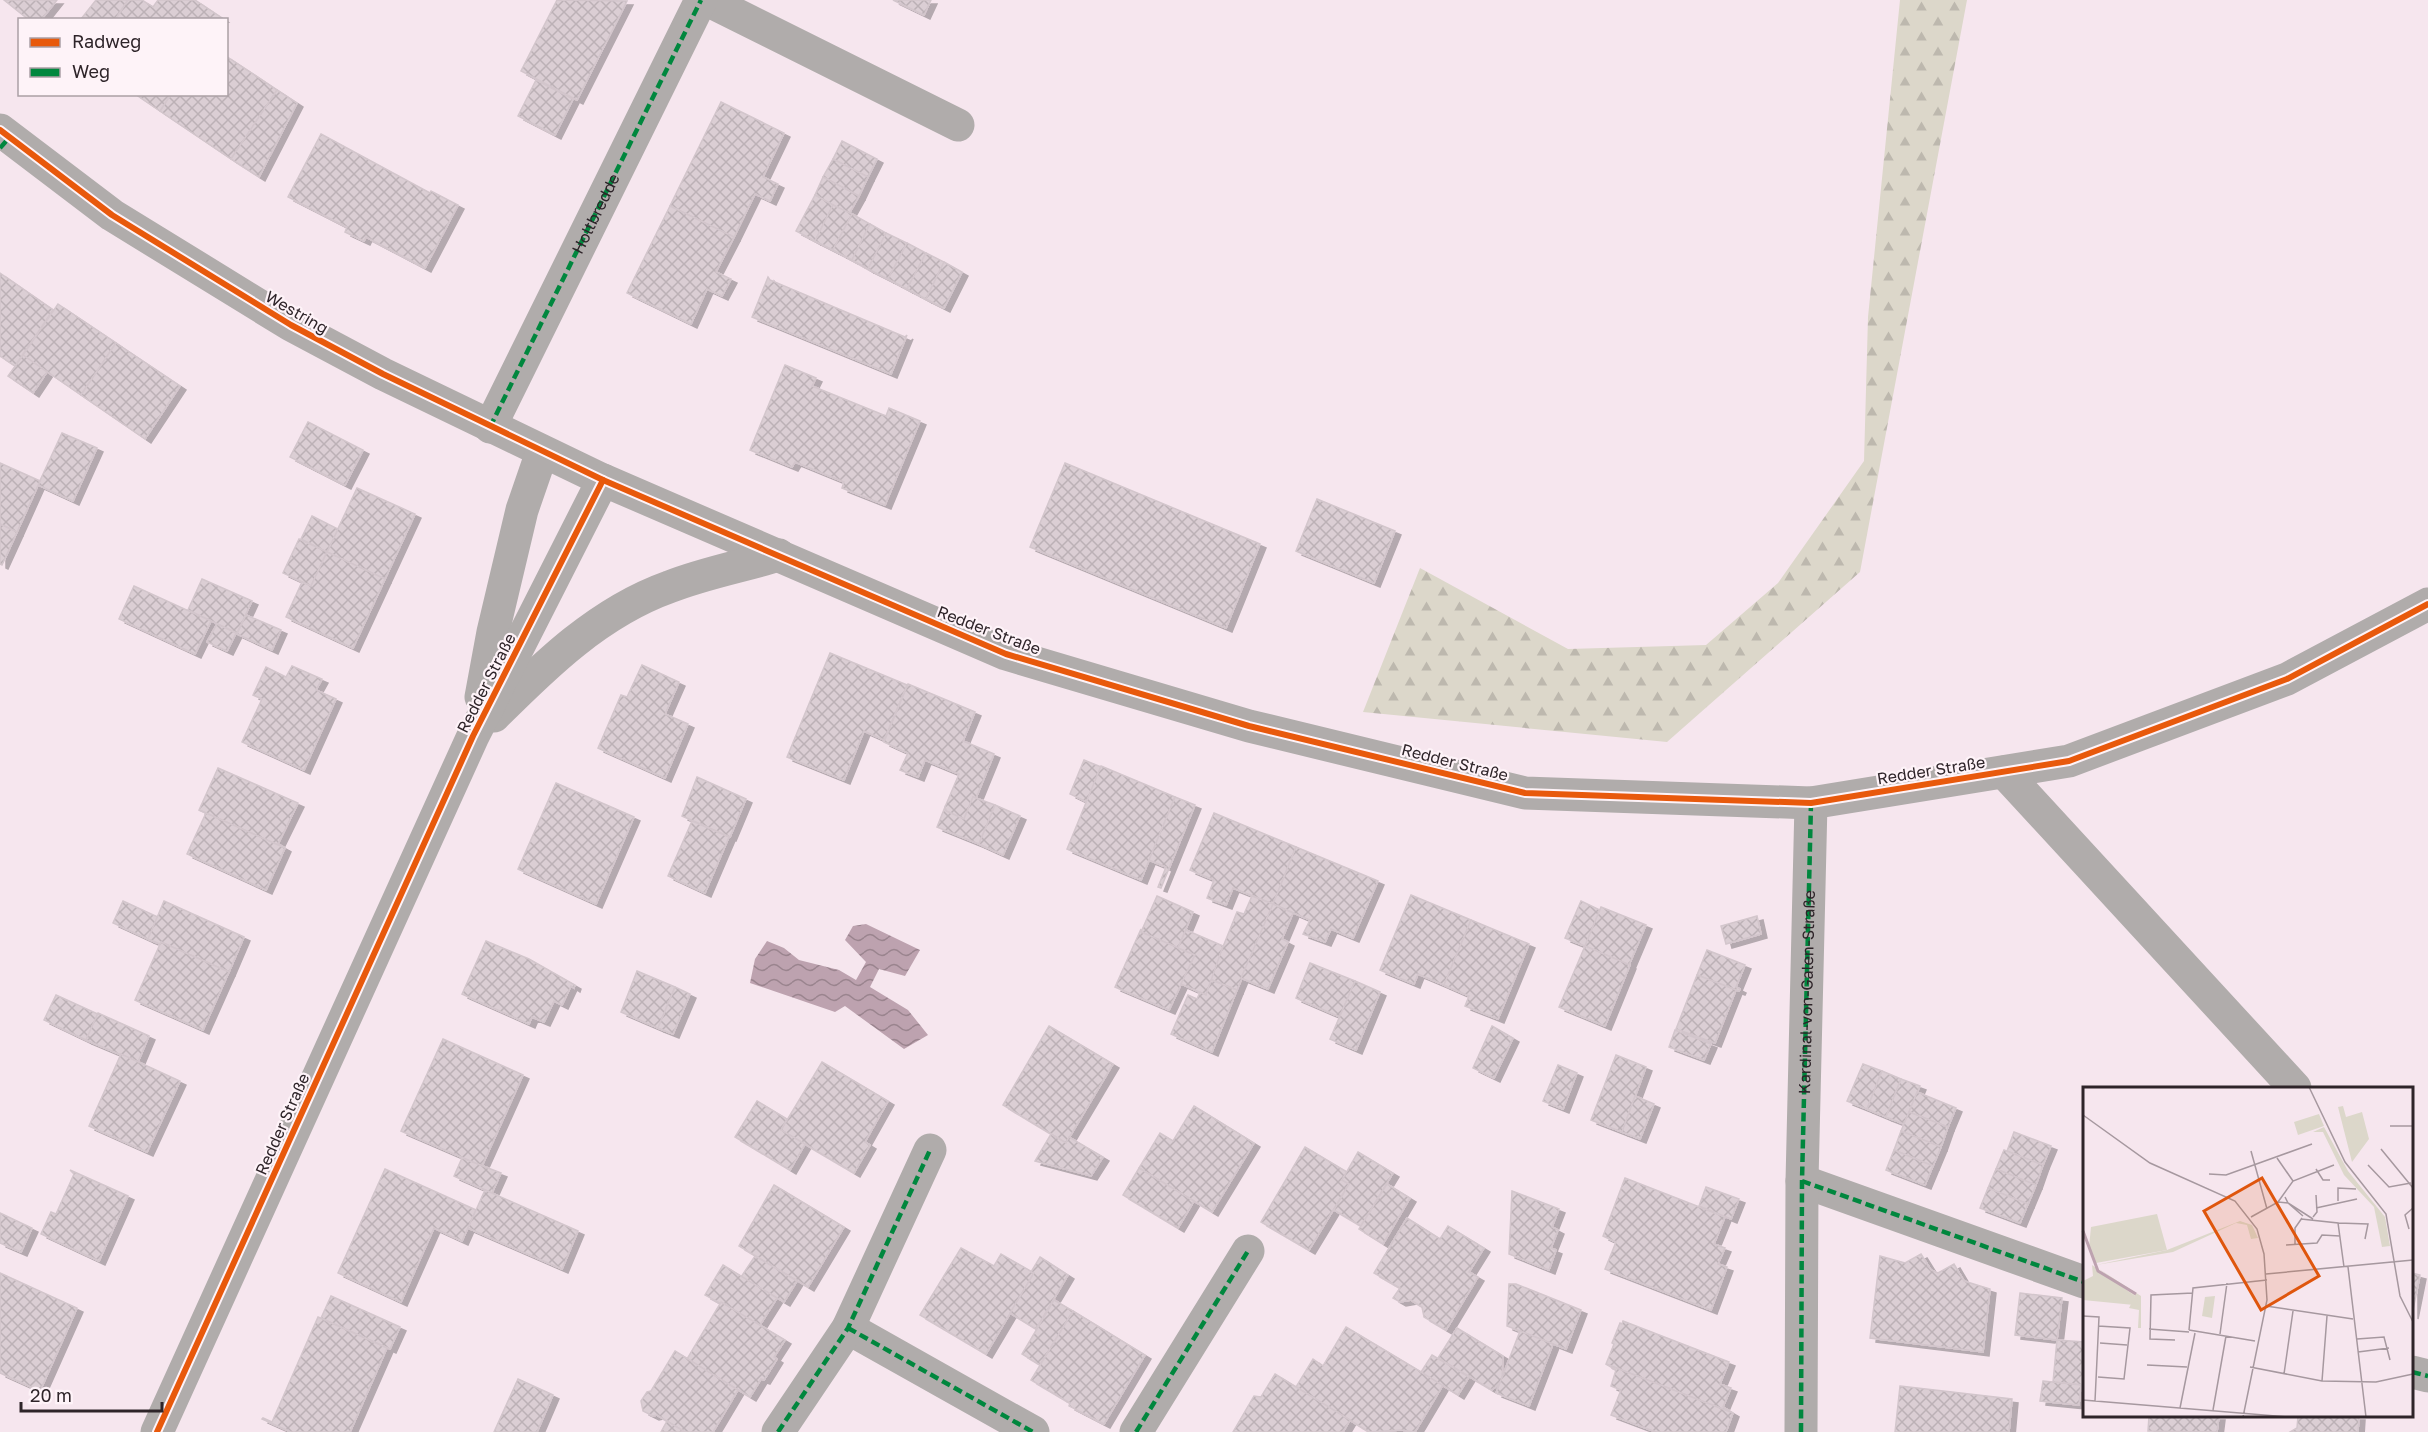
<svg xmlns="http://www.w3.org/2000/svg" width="2428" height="1432" viewBox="0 0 2428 1432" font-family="'Golos Text',sans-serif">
<defs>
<pattern id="forest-firs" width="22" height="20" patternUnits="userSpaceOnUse" patternTransform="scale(1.5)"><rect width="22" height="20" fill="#dcd7ca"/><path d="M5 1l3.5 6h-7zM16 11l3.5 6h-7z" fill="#bdb8ae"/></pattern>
<pattern id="water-waves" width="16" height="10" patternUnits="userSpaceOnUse" patternTransform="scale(1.5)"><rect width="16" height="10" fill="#bda2af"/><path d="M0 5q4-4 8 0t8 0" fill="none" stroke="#9a848e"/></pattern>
<pattern id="building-cross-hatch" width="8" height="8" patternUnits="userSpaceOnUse" patternTransform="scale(1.5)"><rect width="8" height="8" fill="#dbced4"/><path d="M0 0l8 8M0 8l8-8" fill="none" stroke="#bcb1b6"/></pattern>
<filter id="shadow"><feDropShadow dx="6" dy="4" stdDeviation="0" flood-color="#0004"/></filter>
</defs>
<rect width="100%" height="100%" fill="#f6e6ee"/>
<path fill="url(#forest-firs)" d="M1900,0H1967L1860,572L1667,742L1363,712L1420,568L1568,649L1706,645L1778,583L1864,461L1868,317Z"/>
<path fill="url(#water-waves)" d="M866,924L920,950L905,976L879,969L870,987L908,1010L928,1035L904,1049L845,1006L835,1012L750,983L755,959L767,941L784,948L799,960L839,970L856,980L866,962L845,940L853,926Z"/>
<g fill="url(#building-cross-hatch)" stroke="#d3c6cc" stroke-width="1.5" filter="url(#shadow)">
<path d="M4,0H57L41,20H29Z"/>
<path d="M96,0H128L115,20L81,19Z"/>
<path d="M128,0H142L153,7L158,0H195L222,18L115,20Z"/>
<path d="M557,0L627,1L577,100L521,71Z"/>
<path d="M893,0H931L924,15Z"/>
<path d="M226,56L277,90L231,159L160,111L171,94H226Z"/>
<path d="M536,80L573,99L555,135L518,116Z"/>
<path d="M277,90L297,103L259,177L231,159Z"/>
<path d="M135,94H171L160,111Z"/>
<path d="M721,102L784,133L763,177L778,184L770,201L755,194L734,237L670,206Z"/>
<path d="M321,134L430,193L431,191L458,205L425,268L366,237L364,241L345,232L347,227L288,197Z"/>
<path d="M842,141L877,159L868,177L833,159Z"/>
<path d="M833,159L868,177L859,196L823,177Z"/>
<path d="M823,177L859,196L849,214L815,195Z"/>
<path d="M815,195L833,205L815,241L796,231Z"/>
<path d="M833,205L852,214L833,250L815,241Z"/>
<path d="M670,206L734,237L716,272L731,279L722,296L707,289L691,324L627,293Z"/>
<path d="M852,214L870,224L852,260L833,250Z"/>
<path d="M870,224L886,233L868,269L852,260Z"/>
<path d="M886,233L907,243L888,279L868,269Z"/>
<path d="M907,243L926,253L907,289L888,279Z"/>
<path d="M926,253L944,262L926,299L907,289Z"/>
<path d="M944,262L962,272L944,308L926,299Z"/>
<path d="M0,273L53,310L15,366L0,356Z"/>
<path d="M768,277L770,280L905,337L907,335L891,374L752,317Z"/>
<path d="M58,304L116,343L81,395L23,355Z"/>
<path d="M116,343L180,386L145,439L81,395Z"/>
<path d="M23,355L47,372L33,393L8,376Z"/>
<path d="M785,365L816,378L812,386L886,416L889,408L920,421L885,505L842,488L844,482L795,462L792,467L750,450Z"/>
<path d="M308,422L363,450L345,485L290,457Z"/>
<path d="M62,433L97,448L73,501L38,485Z"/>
<path d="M0,463L40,481L17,532L0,524Z"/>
<path d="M1065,463L1260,544L1226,628L1030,547Z"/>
<path d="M357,488L415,514L385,579L327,552Z"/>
<path d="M1317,499L1395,531L1374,583L1296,551Z"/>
<path d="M312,516L338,529L327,552L301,539Z"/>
<path d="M0,524L17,532L2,565L0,564Z"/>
<path d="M299,539L327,552L311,586L283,573Z"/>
<path d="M327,552L385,579L353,648L286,617L302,582L311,586Z"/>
<path d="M202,579L252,601L237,633L188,610Z"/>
<path d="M134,586L211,621L195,654L119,619Z"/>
<path d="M246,615L281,630L272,650L237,634Z"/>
<path d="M217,624L236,633L227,651L207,642Z"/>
<path d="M830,653L907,685L884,740L864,731L844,780L787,757Z"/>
<path d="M642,665L679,682L665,714L688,724L665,778L598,748L621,695L627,697Z"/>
<path d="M292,666L322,679L316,690L336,699L304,770L242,742L262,699L253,695L266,667L286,677Z"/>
<path d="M908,684L975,712L963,741L994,754L976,798L973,797L964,819L946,811L945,807L959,774L925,760L918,777L900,770L908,753L884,742Z"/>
<path d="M1084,760L1101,767L1087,802L1070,794Z"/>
<path d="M1101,766L1175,797L1141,880L1067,849Z"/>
<path d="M218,768L298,803L278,844L285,848L199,810Z"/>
<path d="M697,777L746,799L730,837L682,816Z"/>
<path d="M556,783L634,817L596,904L518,869Z"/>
<path d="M973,797L995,805L979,844L937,827L945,807L946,811L964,819Z"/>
<path d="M1175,797L1195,805L1161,888L1158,887L1166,867L1149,860Z"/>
<path d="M995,805L1020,816L1003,855L979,844Z"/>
<path d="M199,810L285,848L266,890L187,854L206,813Z"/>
<path d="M1214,813L1296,847L1273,904L1233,888L1226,905L1207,898L1214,880L1190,870Z"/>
<path d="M692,821L729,837L705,893L668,876Z"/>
<path d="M1296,847L1378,881L1353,938L1331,929L1325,942L1303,934L1310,920L1273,904Z"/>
<path d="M1411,895L1471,920L1444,985L1418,974L1414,984L1380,970Z"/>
<path d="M1157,896L1193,912L1178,948L1141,932Z"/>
<path d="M1252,896L1273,904L1237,990L1210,979L1237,912L1244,914Z"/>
<path d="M123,901L158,917L148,939L113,923Z"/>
<path d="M164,901L244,937L229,972L161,942L160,944L148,939Z"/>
<path d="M1581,901L1600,910L1585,946L1565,938Z"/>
<path d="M1273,904L1293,913L1282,939L1288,942L1268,989L1241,978Z"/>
<path d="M1601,907L1646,925L1629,965L1585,946Z"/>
<path d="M1757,916L1761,934L1726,944L1721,926Z"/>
<path d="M1471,920L1529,944L1498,1019L1465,1006L1469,996L1444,985Z"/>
<path d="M1141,929V932L1195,955L1169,1010L1115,987Z"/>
<path d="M1186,930L1223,946L1206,995L1181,984L1195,955L1178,948Z"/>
<path d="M486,941L529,959L575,985L574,988L571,986L562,1005L554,1001L544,1022L532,1017L529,1024L462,994Z"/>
<path d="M161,942L229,972L203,1030L135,1000Z"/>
<path d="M1585,946L1630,965L1605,1026L1559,1007Z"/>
<path d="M1707,950L1745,965L1736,987L1740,989L1739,991L1697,975Z"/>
<path d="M1310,963L1355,981L1340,1017L1296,998Z"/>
<path d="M637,971L675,987L658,1028L621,1012Z"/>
<path d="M1697,975L1736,990L1715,1043L1676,1029Z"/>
<path d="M1211,980L1237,990L1212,1052L1171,1034L1188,995L1197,999L1200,992L1206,995Z"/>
<path d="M1355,981L1380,992L1356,1050L1330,1039Z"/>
<path d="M675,987L690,994L673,1034L658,1028Z"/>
<path d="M56,995L98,1014L86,1040L44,1020Z"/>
<path d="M98,1013L149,1036L138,1062L86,1040Z"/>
<path d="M1049,1026L1113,1064L1066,1143L1003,1105Z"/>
<path d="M1492,1026L1513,1038L1494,1078L1473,1068Z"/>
<path d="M1675,1030L1711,1044L1704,1060L1669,1047Z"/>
<path d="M443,1039L523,1075L482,1166L401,1131Z"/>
<path d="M121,1054L180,1081L147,1152L89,1126Z"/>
<path d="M1616,1055L1646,1067L1622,1132L1591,1120Z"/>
<path d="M822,1062L888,1101L865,1142L870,1145L854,1173L781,1130Z"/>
<path d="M1863,1064L1882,1071L1867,1109L1847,1101Z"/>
<path d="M1558,1065L1577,1073L1563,1109L1543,1101Z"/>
<path d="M1882,1071L1901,1079L1886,1117L1867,1109Z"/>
<path d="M1901,1079L1920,1086L1904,1124L1886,1117Z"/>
<path d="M1917,1092L1956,1108L1948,1127L1909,1112Z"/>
<path d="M1635,1096L1654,1104L1640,1139L1622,1132Z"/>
<path d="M757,1101L787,1119L781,1130L805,1144L790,1170L735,1137Z"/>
<path d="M1194,1106L1254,1143L1212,1212L1139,1168L1160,1133L1173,1141Z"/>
<path d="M1909,1112L1948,1127L1941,1147L1901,1131Z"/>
<path d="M1901,1131L1941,1147L1933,1166L1894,1150Z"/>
<path d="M2014,1132L2051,1146L2043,1165L2007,1151Z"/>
<path d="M1051,1134L1066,1143L1069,1137L1103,1157L1091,1176L1035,1161Z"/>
<path d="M1305,1147L1347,1172L1342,1180L1349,1184L1309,1250L1261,1222Z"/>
<path d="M1894,1150L1933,1166L1925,1185L1886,1170Z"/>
<path d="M2004,1150L2043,1165L2036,1185L1996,1169Z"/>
<path d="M1358,1152L1393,1173L1361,1226L1334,1210L1349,1184L1342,1180Z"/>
<path d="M462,1158L501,1173L492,1193L454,1176Z"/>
<path d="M1139,1168L1194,1201L1178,1228L1123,1195Z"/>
<path d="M385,1169L476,1210L462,1241L434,1228L401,1302L338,1273Z"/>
<path d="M1996,1169L2036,1185L2028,1204L1988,1188Z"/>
<path d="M70,1170L128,1196L99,1261L41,1234L51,1212L56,1214L74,1174Z"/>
<path d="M1625,1178L1725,1217L1714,1244L1725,1248L1718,1264L1727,1267L1711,1310L1605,1269L1616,1242L1603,1236Z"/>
<path d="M1387,1184L1410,1198L1383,1244L1359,1229Z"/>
<path d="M774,1185L844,1227L808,1287L739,1246Z"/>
<path d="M1706,1187L1739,1199L1731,1219L1699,1206Z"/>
<path d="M1988,1188L2028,1204L2020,1223L1980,1208Z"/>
<path d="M485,1190L578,1231L562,1269L468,1228Z"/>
<path d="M1512,1191L1559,1209L1552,1227L1558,1230L1551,1248L1556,1250L1549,1270L1509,1254Z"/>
<path d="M0,1213L32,1228L21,1252L0,1243Z"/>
<path d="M1407,1218L1440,1239L1448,1226L1484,1248L1469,1272L1478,1277L1446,1330L1424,1317L1422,1307L1411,1300L1400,1302L1393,1298L1400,1288L1374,1273Z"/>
<path d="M961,1248L994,1266L1001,1254L1034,1273L986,1354L920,1315Z"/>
<path d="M1921,1254L1931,1270L1938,1273L1954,1264L1964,1281L1990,1289L1983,1352L1870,1338L1880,1256L1905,1263Z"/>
<path d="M755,1256L797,1281L784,1302L741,1277Z"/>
<path d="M1040,1257L1068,1275L1036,1329L1010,1313L1034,1273L1031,1272Z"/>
<path d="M723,1265L777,1298L760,1325L705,1295Z"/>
<path d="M0,1273L77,1308L40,1391L0,1373Z"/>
<path d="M2412,1273L2420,1275L2412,1315Z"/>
<path d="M1509,1284H1516L1581,1310L1566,1349L1507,1326Z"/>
<path d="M2020,1293L2062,1298L2057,1340L2015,1335Z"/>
<path d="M331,1296L400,1327L390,1349L321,1318Z"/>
<path d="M1054,1300L1073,1311L1040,1365L1022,1354Z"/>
<path d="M721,1302L785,1340L774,1357L777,1359L764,1380L761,1379L750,1397L687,1359Z"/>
<path d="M1073,1311L1145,1355L1104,1424L1069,1406L1070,1403L1031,1380Z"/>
<path d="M318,1317L387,1348L350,1432H291L262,1419L263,1418L272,1422Z"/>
<path d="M1623,1321L1729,1362L1720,1384L1731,1388L1723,1407L1733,1413L1606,1364L1614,1344L1612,1343L1620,1323L1622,1324Z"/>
<path d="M1346,1327L1443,1385L1415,1432L1401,1430L1369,1432L1296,1387L1313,1359L1323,1366Z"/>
<path d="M1457,1328L1503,1356L1502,1381L1492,1390L1438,1358Z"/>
<path d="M1520,1331L1553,1344L1529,1406L1496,1393Z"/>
<path d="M2057,1340L2084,1342V1385L2053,1382Z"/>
<path d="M675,1351L738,1390L713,1432H685L657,1415L653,1416L643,1411L641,1401L647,1392L651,1391Z"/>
<path d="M1432,1355L1469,1377L1458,1395L1421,1372Z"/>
<path d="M1606,1364L1733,1413L1726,1432H1656L1611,1415L1621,1390L1611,1386L1616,1370Z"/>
<path d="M1275,1374L1350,1420L1343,1432H1233L1254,1396L1261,1397Z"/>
<path d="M518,1379L553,1395L537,1432H494Z"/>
<path d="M2043,1381L2081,1385L2079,1405L2040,1401Z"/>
<path d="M1900,1386L2012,1399L2009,1432H1895Z"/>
<path d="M2149,1416H2219L2217,1432L2148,1431Z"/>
<path d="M2298,1416H2359L2358,1432H2290L2297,1428Z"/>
<path d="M667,1421L685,1432H661Z"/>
</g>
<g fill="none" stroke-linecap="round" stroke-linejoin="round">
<g stroke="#b0acab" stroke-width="33">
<path d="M707,0L958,125"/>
<path d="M0,130L112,215L291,325L383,374L603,480L1006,654L1249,726L1525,793L1811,803L2069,761L2287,679L2428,604"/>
<path id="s1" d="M490,427L701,0"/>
<path d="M481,697L493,632L522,510L542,452"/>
<path d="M494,716C545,665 599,612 669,587C704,573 743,566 779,555"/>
<path d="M2004,772L2295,1088"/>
<path d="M1802,1181L2084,1282"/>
<path d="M848,1328L1033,1432"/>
<path d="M2412,1372L2428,1376"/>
<path d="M157,1432L473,736L603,480"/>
<path d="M778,1432L848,1328L930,1150"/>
<path d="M1136,1432L1248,1251"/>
<path id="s2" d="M1801,1432L1802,1181L1811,803"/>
</g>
<g stroke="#00873e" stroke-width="4.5" stroke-dasharray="9 4.5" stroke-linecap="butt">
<path d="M0,148L9,138"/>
<path d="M490,427L701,0"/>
<path d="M1802,1181L2084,1282"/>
<path d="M848,1328L1033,1432"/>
<path d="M2412,1372L2428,1376"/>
<path d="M778,1432L848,1328L930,1150"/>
<path d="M1136,1432L1248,1251"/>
<path d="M1801,1432L1802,1181L1811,803"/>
</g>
<defs>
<g id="cycleway">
<path d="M0,130L112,215L291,325L383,374L603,480L1006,654L1249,726L1525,793L1811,803L2069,761L2287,679L2428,604"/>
<path d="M157,1432L473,736L603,480"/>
</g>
</defs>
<use href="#cycleway" stroke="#fef3f8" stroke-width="10"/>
<use href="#cycleway" stroke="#e8590c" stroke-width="6"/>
</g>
<g text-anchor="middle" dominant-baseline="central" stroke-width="4.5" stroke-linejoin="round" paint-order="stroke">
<g font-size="16" fill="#2e2429" stroke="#fef3f8">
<text stroke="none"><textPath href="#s1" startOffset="238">Holtbredde</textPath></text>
<text transform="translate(297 312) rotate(30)">Westring</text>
<text transform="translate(989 630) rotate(21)">Redder Straße</text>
<text transform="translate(486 683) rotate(-63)">Redder Straße</text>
<text transform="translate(1455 762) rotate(14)">Redder Straße</text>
<text transform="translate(1931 770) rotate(-9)">Redder Straße</text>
<text stroke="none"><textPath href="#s2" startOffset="440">Kardinal-von-Galen-Straße</textPath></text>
<text transform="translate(282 1124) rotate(-66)">Redder Straße</text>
</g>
</g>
<g transform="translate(2083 1087)">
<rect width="330" height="330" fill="#f6e6ee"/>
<path d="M260,19L263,30L279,25L286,52L269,75L255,20ZM236,27L241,39L215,48L211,35ZM74,127L84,163L13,176L6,160L8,140ZM9,178L52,209L51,218L0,213V194L10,189Z" fill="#dcd7ca"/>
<path d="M241,40L265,84L302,130L307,159L299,160L291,120L261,88L240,45H230ZM157,134L169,138L175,151L168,152L164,138L153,136L90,165L13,178L84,163ZM16,182L58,209V241H55L56,223L46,221L52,209Z" fill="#dcd7ca"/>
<path d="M132,209L129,231L119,229L122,210Z" fill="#dcd7ca"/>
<path fill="none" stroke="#bda2af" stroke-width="3" d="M0,144L15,184L53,207"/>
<path fill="none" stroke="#a6989f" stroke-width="1.5" d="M226,0L262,75L303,127L317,209L330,235M0,28L67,76L152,114L174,142L181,167L184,213L160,330M307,39H330M298,62L330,101M168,64L184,122M194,71L210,94M285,78L306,100L328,96M233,82L240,93H247M126,87L143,88L229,57M202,110L205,116L230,132M255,114V101L273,102M195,115L210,94L251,78M233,121L274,112M168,130L195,115L205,116L220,129M230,130L234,125L233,108M218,132L255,136L261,180M255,136L285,137L282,152M326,142L322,128L330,121M212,157V141L219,131M203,158L234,156L239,148L257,149M265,180L283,330M183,187L330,173M183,219L270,232M0,229L16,230L12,314M66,242L106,245M106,243L110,201L184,193M106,243L172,254M137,247L144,196M274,252L301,250L307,273M92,253L67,252L68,208L110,206M17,256L44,258M275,265L306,261M64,278L104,280M167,280L239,294L293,295L330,287M201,287L210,224M15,290L41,292L47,241L15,239M239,294L244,229M0,313L205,330M97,321L112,246M130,323L143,249"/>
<path fill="#df560d" fill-opacity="0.15" stroke="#df560d" stroke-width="3" d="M179,91L236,189L178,223L121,124Z"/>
<rect width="330" height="330" fill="none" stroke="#2e2429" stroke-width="3"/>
</g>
<rect x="18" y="18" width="210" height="78" fill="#fef3f8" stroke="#aba0a5" stroke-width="1.5"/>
<rect x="30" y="38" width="30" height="9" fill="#e8590c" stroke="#aba0a5" stroke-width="1.5"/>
<text x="72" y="48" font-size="18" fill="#2e2429">Radweg</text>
<rect x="30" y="68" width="30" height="9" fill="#00873e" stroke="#aba0a5" stroke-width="1.5"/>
<text x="72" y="78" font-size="18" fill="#2e2429">Weg</text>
<path d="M21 1402v9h141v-9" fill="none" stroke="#2e2429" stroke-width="3"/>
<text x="30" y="1402" font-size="18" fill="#2e2429" stroke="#fef3f8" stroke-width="4.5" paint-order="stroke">20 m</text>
</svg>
